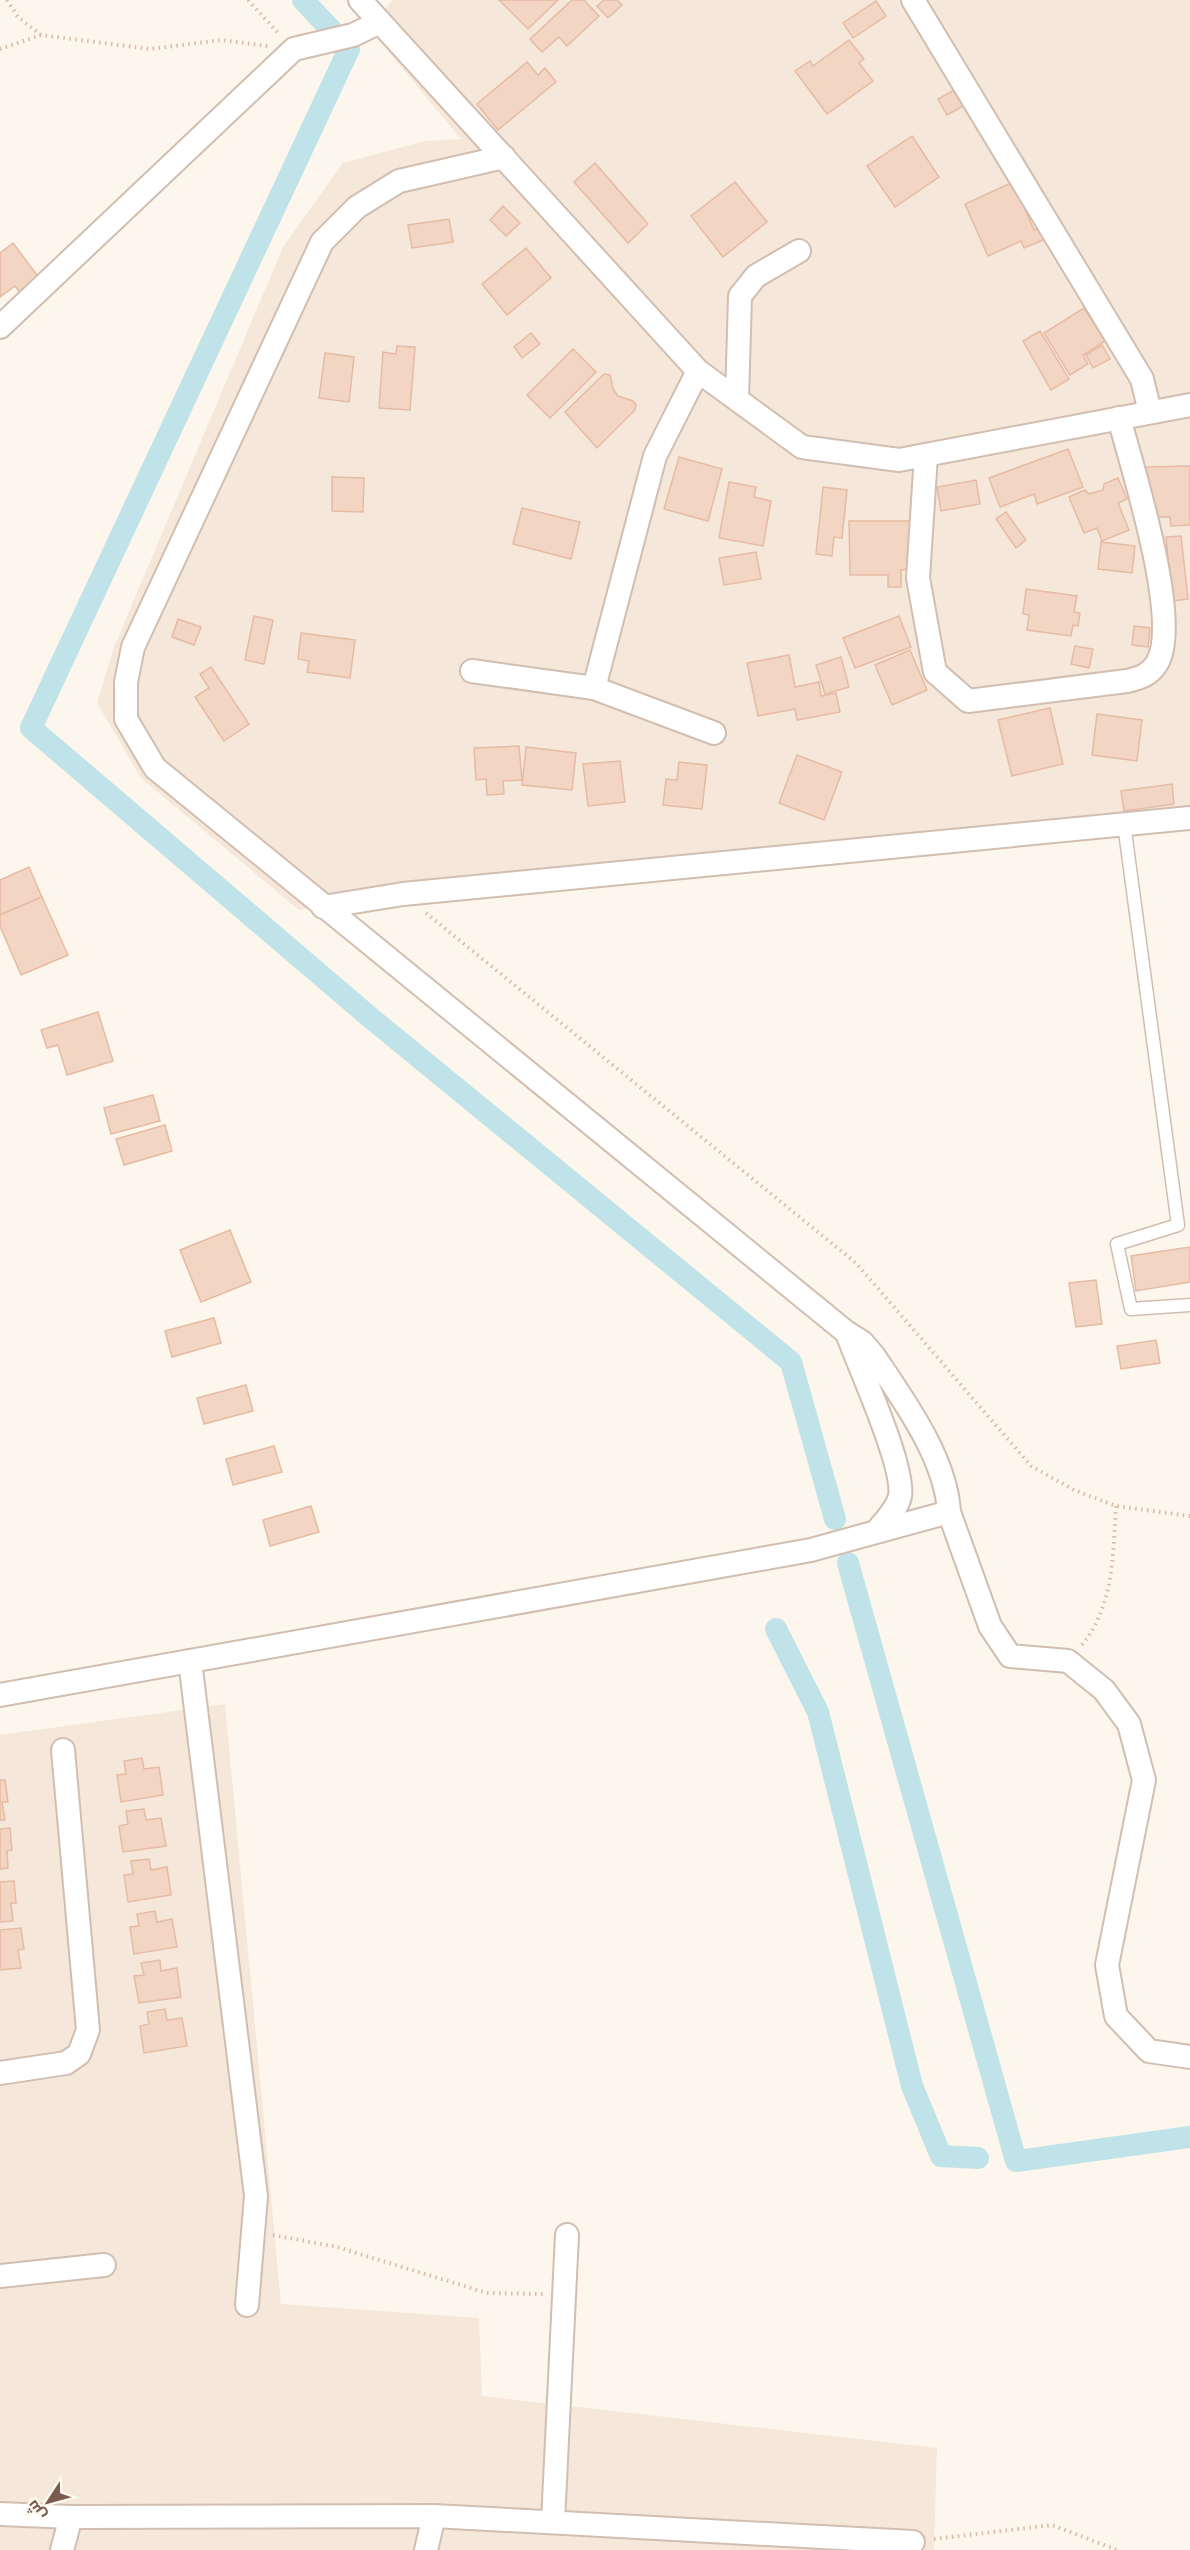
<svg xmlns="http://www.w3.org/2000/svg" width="1190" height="2550" viewBox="0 0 1190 2550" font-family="'Fira Sans Condensed',Cairo,sans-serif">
<rect width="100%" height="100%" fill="#fdf6ec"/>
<g fill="#f5e8da">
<path d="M393,0H1190V822L369,893L299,910L141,778L97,703L114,647L283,247L343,163L425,141L461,139L367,26Z"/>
<path d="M225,1704L281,2304L479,2318L482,2396L937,2448L934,2550H0V1735Z"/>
</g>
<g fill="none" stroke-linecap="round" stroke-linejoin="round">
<g stroke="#bfe3e8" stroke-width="22">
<path d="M303,0L349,49L31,728L372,1019L791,1362L835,1519"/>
<path d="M848,1563L1016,2161L1190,2137"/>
<path d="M776,1629L818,1712L912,2086L941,2156L978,2158"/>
</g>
</g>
<g fill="#f3d5c3" stroke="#e6bba3" stroke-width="1.5">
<path d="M499,0H558L528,29Z"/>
<path d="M572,0H584L599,16L567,46L559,37L542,52L530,39Z"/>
<path d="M604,0H617L622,5L608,18L597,6Z"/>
<path d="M876,1L886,16L853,38L843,23Z"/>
<path d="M849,40L864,59L859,63L873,81L827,114L795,71L810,61L813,66Z"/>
<path d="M527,62L538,75L545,68L556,82L498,130L477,104Z"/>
<path d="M958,88L967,104L947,115L938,99Z"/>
<path d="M912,136L939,177L895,207L867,166Z"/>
<path d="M595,163L648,224L628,243L574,182Z"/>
<path d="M735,182L767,222L723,257L691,216Z"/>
<path d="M1013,182L1034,230L1045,225L1050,237L1024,248L1021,241L988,256L965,204Z"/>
<path d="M503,206L520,223L506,236L490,220Z"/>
<path d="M449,219L453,242L412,248L408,225Z"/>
<path d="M13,243L40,279L21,294L15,286L0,297V253Z"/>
<path d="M526,248L551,278L507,315L482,284Z"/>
<path d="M1084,308L1105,341L1083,355L1088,364L1070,375L1044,333Z"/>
<path d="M1040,331L1069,379L1051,390L1023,341Z"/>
<path d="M531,333L540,344L522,358L514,347Z"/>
<path d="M1102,345L1110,359L1093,368L1086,355Z"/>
<path d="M397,346L415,347L410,410L379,408L383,352L396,354Z"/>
<path d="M573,349L596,372L550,418L527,395Z"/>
<path d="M325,353L354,357L349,402L319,398Z"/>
<path d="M604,374L610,375L613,389L618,396L633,401L636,405L635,410L597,448L565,412Z"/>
<path d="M1068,449L1083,487L1037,504L1034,494L1000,507L989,478Z"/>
<path d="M679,457L722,469L708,521L664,509Z"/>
<path d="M1190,466V525L1171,526L1170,517H1156L1146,467Z"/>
<path d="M332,477L364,478L363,512L332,511Z"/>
<path d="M1118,478L1127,499L1118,503L1129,530L1102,541L1097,528L1084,533L1069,497L1085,490L1089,494L1103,490L1104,484Z"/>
<path d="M976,480L980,504L941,511L937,487Z"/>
<path d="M729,482L756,487L754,497L771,501L763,546L719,538Z"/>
<path d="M823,487L847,490L842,538L834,537L832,556L816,554Z"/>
<path d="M522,508L580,522L571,559L513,544Z"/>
<path d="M1006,512L1026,540L1016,548L996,519Z"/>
<path d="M849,521H911V569L901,570V587H888V575H850Z"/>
<path d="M1181,536L1188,599L1172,601L1166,537Z"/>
<path d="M1101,542L1135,546L1132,573L1098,569Z"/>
<path d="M756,552L761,579L724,585L719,558Z"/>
<path d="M1026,589L1077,596L1074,612L1080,613L1078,626L1073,625L1071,636L1027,630L1029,615L1023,614Z"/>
<path d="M254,616L273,620L264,664L245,660Z"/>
<path d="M899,616L911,647L855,668L843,638Z"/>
<path d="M178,619L201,627L194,645L172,637Z"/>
<path d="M1134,626L1150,628L1148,647L1132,645Z"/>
<path d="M301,633L355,640L350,678L307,672L309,661L298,659Z"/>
<path d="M1075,646L1093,649L1089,668L1071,664Z"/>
<path d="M910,650L927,690L892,705L875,665Z"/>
<path d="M789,655L795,687L819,682L821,696L836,693L840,712L797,720L795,709L758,716L747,663Z"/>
<path d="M841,657L849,687L825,694L816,665Z"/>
<path d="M211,667L249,724L224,741L195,697L209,688L200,674Z"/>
<path d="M1050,708L1063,764L1012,776L998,720Z"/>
<path d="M1097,714L1142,720L1137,761L1092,755Z"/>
<path d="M519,746L522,780L503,781L504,794L487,795L486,779L476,780L474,748Z"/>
<path d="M526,747L576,753L572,790L522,785Z"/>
<path d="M797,755L842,772L824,820L779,803Z"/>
<path d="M620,761L625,802L588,806L583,764Z"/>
<path d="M679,762L707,765L702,809L663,805L666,779L677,780Z"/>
<path d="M1172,784L1174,804L1124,811L1121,791Z"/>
<path d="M29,867L42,897L0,915V880Z"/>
<path d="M42,897L68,955L21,975L0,926V915Z"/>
<path d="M98,1012L113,1061L67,1075L58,1045L47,1048L41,1030Z"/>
<path d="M153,1095L160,1121L111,1134L104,1108Z"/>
<path d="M165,1125L172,1151L124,1165L116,1139Z"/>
<path d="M230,1230L251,1282L201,1302L180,1250Z"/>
<path d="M1190,1247V1282L1136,1291L1131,1256Z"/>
<path d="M1096,1280L1102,1324L1076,1327L1069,1283Z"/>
<path d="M214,1318L221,1343L172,1357L165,1331Z"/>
<path d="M1156,1340L1160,1363L1121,1369L1117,1346Z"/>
<path d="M246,1385L253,1411L204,1424L197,1398Z"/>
<path d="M274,1446L282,1472L233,1485L226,1459Z"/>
<path d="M311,1506L319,1532L270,1546L263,1520Z"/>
<path d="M142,1758L144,1769L159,1767L163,1795L121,1802L117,1775L126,1774L124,1761Z"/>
<path d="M0,1780H5L8,1802H2L5,1820H0Z"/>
<path d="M144,1809L146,1820L161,1818L166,1846L123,1852L119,1826L128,1824L126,1811Z"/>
<path d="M10,1828L12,1850L7,1851L8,1868L0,1869V1829Z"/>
<path d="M149,1859L151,1870L167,1867L171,1895L128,1902L124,1875L133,1874L131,1861Z"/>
<path d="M14,1881L16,1903H11L13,1921L0,1922V1882Z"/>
<path d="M155,1911L157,1922L172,1919L177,1947L134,1954L130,1927L139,1926L137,1914Z"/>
<path d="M21,1928L24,1949L18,1950L21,1968L0,1970V1930Z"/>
<path d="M160,1960L161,1971L177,1968L181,1997L139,2003L134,1976L144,1975L141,1963Z"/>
<path d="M165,2009L167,2020L182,2018L187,2046L144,2053L140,2026L149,2024L147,2012Z"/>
</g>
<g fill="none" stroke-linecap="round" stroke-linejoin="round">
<defs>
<path id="service" d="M1124,824L1178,1225L1117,1244L1131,1309L1190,1305"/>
<g id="minor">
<path d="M360,0L698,371L802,447L899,460L1190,405"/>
<path d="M913,0L1142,379L1150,412"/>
<path d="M504,157L399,181L357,207L322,242L133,647L126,682V719L155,768L846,1332L862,1342L874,1356C904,1401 946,1458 949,1512L990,1626L1010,1656L1068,1661L1104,1690L1129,1724L1144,1780L1107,1965L1116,2016L1149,2051L1190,2057"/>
<path d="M0,327L294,49L353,35L380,22"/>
<path d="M698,371L655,456L594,688L714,733"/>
<path d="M737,399L740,296L756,276L799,251"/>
<path d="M926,455L918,578L935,672L968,701L1127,681C1140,678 1150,675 1157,663C1182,622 1132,467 1119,418"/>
<path d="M472,671L594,688"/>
<path d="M323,907L403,894L1190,818"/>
<path d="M847,1333C859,1367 905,1466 900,1496C897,1510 885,1520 877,1531"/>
<path d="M190,1661L256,2196L247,2305"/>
<path d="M0,1695L811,1550L949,1512"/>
<path d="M0,2073L66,2063L79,2054L88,2030L63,1750"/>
<path d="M0,2276L104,2265"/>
<path d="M0,2514L71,2517L434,2516L913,2542"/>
<path d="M553,2522L567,2235"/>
<path d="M62,2550L71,2517"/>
<path d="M426,2550L434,2516"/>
</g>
</defs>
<use href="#service" stroke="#d1beb0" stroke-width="15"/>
<use href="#minor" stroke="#d1beb0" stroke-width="26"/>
<g stroke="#d9b8a5" stroke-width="4" stroke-dasharray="1.5 4.5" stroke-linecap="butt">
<path d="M7,0L18,17L41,35L150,49L221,40L268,46"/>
<path d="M248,0L280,35"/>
<path d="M0,49L41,35"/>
<path d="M426,913L856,1263L1031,1466L1074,1490L1116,1506L1190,1516"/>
<path d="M1082,1645C1114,1606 1113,1554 1116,1506"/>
<path d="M273,2235L337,2247L487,2293L543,2294"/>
<path d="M934,2539L1052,2525L1117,2550"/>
</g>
<use href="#service" stroke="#fff" stroke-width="12"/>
<use href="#minor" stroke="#fff" stroke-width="22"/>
</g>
<g transform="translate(48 2502) rotate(234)" stroke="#fffaf3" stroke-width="4.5" paint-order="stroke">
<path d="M0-4.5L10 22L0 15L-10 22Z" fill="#7a5c4d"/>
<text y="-9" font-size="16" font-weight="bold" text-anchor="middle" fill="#7a5c4d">ش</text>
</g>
</svg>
